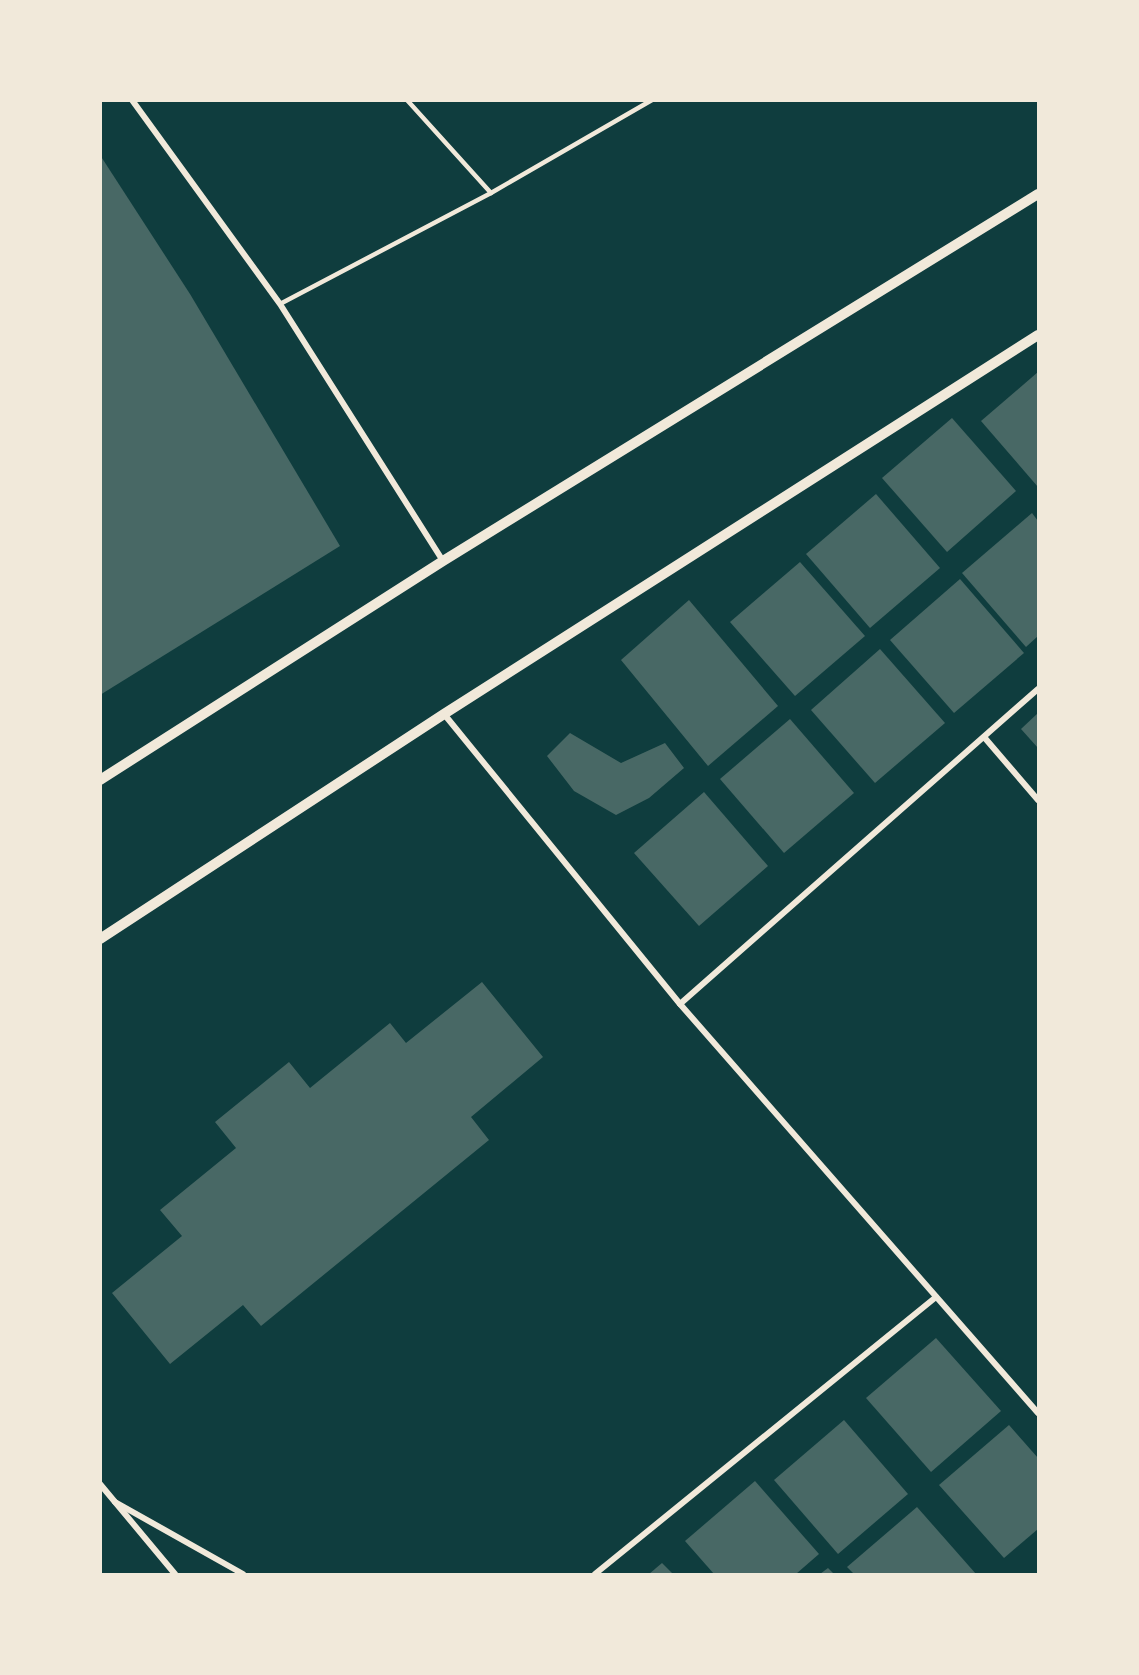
<svg xmlns="http://www.w3.org/2000/svg" width="1139" height="1675" viewBox="0 0 1139 1675" font-family="'Roboto Condensed',sans-serif">
<rect width="100%" height="100%" fill="#0f3d3e"/>
<g fill="#486865">
<path d="M100,155L190,294L340,546L100,695Z"/>
<path d="M1038,372V487L981,421Z"/>
<path d="M952,418L1016,491L947,552L882,478Z"/>
<path d="M876,494L940,568L870,628L806,554Z"/>
<path d="M1032,513L1038,521V636L1026,647L962,573Z"/>
<path d="M800,562L865,636L795,696L730,622Z"/>
<path d="M960,579L1024,653L954,713L890,640Z"/>
<path d="M689,600L778,706L708,766L621,660Z"/>
<path d="M880,649L945,723L875,783L811,710Z"/>
<path d="M1038,713V748L1021,729Z"/>
<path d="M790,719L854,793L784,853L720,779Z"/>
<path d="M570,733L621,763L665,743L684,768L649,798L616,815L574,791L547,756Z"/>
<path d="M704,792L768,866L699,926L634,853Z"/>
<path d="M482,982L543,1057L471,1117L489,1140L261,1326L243,1305L170,1364L112,1293L182,1236L160,1210L236,1148L215,1122L289,1062L310,1088L390,1023L406,1043Z"/>
<path d="M936,1338L1001,1411L931,1472L866,1398Z"/>
<path d="M844,1420L908,1494L838,1554L774,1480Z"/>
<path d="M1009,1425L1038,1458V1529L1004,1558L939,1485Z"/>
<path d="M755,1481L819,1554L796,1574H714L685,1541Z"/>
<path d="M917,1507L976,1574H854L847,1567Z"/>
<path d="M662,1563L673,1574H649Z"/>
<path d="M828,1568L834,1574H820Z"/>
</g>
<g fill="none" stroke-linecap="round" stroke-linejoin="round">
<g stroke="#f1e9da" stroke-width="4.5">
<path d="M407,100L491,193"/>
<path d="M280,304L491,193L652,100"/>
</g>
<g stroke="#f1e9da" stroke-width="6">
<path d="M132,100L280,304L443,561"/>
<path d="M444,714L680,1004L1038,1413"/>
<path d="M984,737L1038,800"/>
<path d="M680,1004L1038,689"/>
<path d="M100,1484L175,1574"/>
<path d="M115,1502L243,1574"/>
<path d="M595,1574L936,1297"/>
</g>
<g stroke="#f1e9da" stroke-width="10">
<path d="M100,780L443,561L1038,194"/>
<path d="M100,939L444,714L1038,335"/>
</g>
</g>
<rect width="1139" height="1675" fill="none" stroke="#f1e9da" stroke-width="204"/>
</svg>
